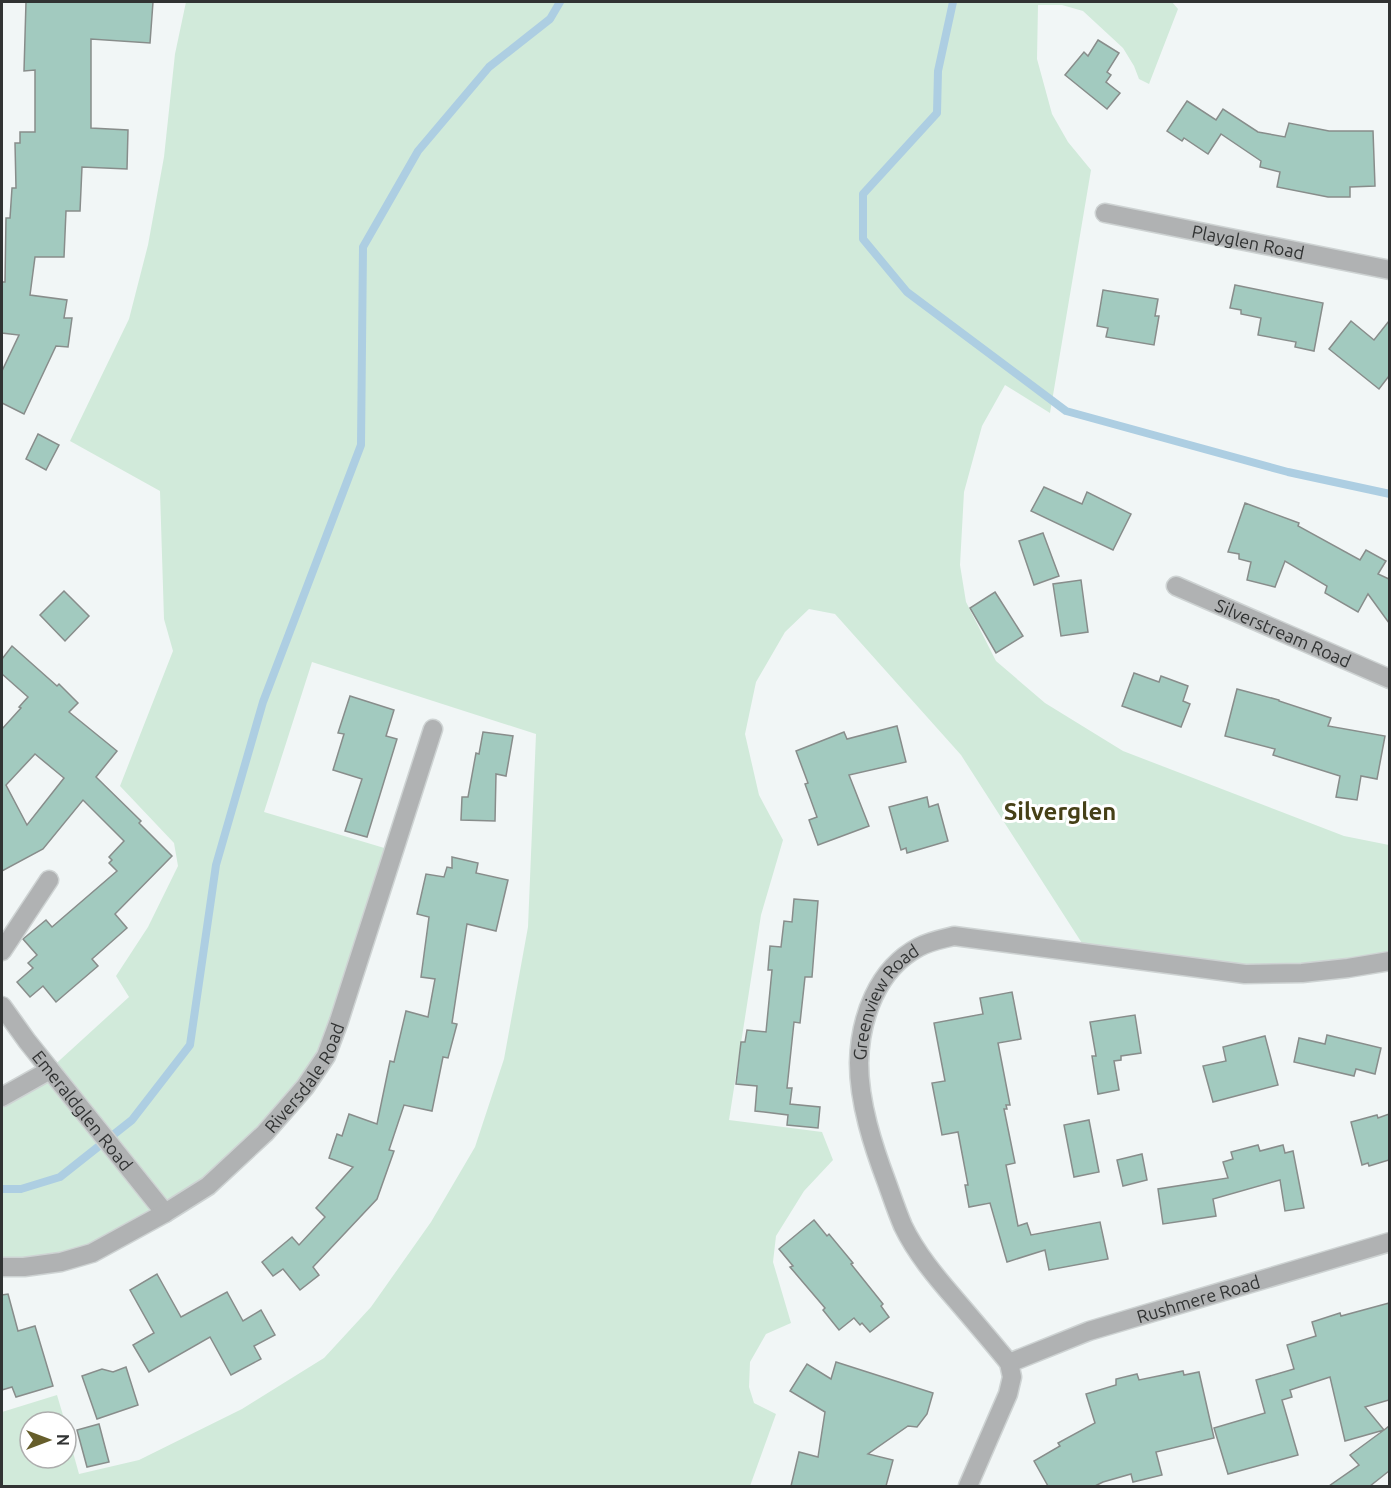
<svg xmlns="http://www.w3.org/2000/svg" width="1391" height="1488" viewBox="0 0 1391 1488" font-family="Ubuntu,sans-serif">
<rect width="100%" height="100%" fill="#f1f6f6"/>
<path fill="#d1eada" d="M186,2H1172L1178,9L1149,84L1139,79L1134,66L1123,48L1083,11L1062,5H1038L1037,59L1052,114L1068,142L1091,170L1050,413L1005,385L982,426L964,492L960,565L966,602L996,661L1045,703L1123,751L1344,836L1389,845V960L1277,973L1087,951L961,755L835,614L809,609L785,632L756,682L745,734L759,795L783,840L761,915L729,1120L822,1132L833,1160L804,1191L776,1236L773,1262L791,1323L766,1334L750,1362L749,1387L754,1403L776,1414L750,1486H2V1412L57,1395L65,1422H30V1458H66V1427L79,1474L139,1460L242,1409L324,1358L371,1307L431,1222L475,1147L504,1059L528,927L536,734L312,662L264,812L391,850L327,1049L207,1185L92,1252L2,1266V1096L49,1070L129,997L116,976L148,927L178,866L174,843L120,786L173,651L164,619L160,491L70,441L129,319L148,245L164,157L175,54Z"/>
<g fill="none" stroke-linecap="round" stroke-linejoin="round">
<g stroke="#adcee2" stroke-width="8">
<path d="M953,2L938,71L937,113L863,194V239L907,292L1066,411L1288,472L1390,494"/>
<path d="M2,1189H21L60,1177L132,1120L190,1045L216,865L263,702L361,445L363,247L418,151L489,67L550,19L560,2"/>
</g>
</g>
<g fill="#a2cabf" stroke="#888d8b" stroke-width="1.5" fill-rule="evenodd">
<path d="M26,2H153L150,43L91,39V128L128,130L127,169L82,167L80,211H66L64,257H35L30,295L67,300L64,318H72L68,347L56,346L24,414L2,403V371L19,335L2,333V282H5L6,218H10L12,188H16L15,143H20V132H35V70L24,71Z"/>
<path d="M1098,40L1119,53L1107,72L1111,75L1106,82L1120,93L1107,109L1065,75L1084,52L1088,56Z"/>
<path d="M1187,101L1216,120L1223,109L1258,132L1285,137L1289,123L1329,131H1373L1375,186L1350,187V197H1328L1277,187L1280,172L1260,167L1261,161L1221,134L1208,154L1184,138L1182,141L1167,131Z"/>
<path d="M1235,285L1323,303L1314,351L1295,347L1296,342L1258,335L1261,318L1241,314V310L1230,308Z"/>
<path d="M1103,290L1158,299L1155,316H1159L1154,345L1106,337L1108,328L1097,326Z"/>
<path d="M1351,321L1374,340L1389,321V376L1379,389L1329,349Z"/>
<path d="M38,434L59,445L46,470L26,459Z"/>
<path d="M1044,487L1082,504L1087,492L1131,514L1113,550L1031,511Z"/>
<path d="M1245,503L1299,523L1298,526L1360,560L1366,550L1386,561L1378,574L1389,579V623L1368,594L1358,612L1325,593L1327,586L1285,561L1275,587L1247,580L1251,562L1239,559V554L1228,552Z"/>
<path d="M1043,533L1059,576L1034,585L1019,541Z"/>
<path d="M1081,580L1088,632L1061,636L1053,584Z"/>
<path d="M64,591L89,616L65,641L40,615Z"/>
<path d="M995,592L1023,636L996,653L970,608Z"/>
<path d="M12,646L57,686L59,684L78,703L69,712L117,751L96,777L141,821L139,823L172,856L115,914L127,928L92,959L98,966L56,1002L43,986L30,997L17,982L33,968L28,963L37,955L23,939L46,920L52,927L117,871L109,863L112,860L109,857L124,841L83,800L43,849L2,871V729L21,708L19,707L28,697L2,674V659ZM35,754L64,778L27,825L6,785Z"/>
<path d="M1134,673L1159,682L1161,676L1188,686L1183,701L1190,704L1181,727L1122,706Z"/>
<path d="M1237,689L1279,700V701L1331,718L1328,726L1385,736L1377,779L1361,776L1357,800L1336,797L1340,776L1273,755L1275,749L1225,736Z"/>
<path d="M350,696L394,710L386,736L397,739L367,837L345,831L362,779L333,770L344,734L338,733Z"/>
<path d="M897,726L906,762L849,775L869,826L818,845L809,820L817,817L805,784L808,783L796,751L844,732L847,739Z"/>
<path d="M483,732L513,736L506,776L496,774L495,821L461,820L462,797H468L476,753L479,754Z"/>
<path d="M927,797L929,807L938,804L948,841L907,853L906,848L901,850L889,807Z"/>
<path d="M452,857L478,863L476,873L508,880L496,931L467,924L452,1023L457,1024L448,1058L443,1057L432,1111L404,1105L389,1150L394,1151L377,1199L313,1267L319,1275L300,1290L283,1269L273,1276L262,1262L292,1237L299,1245L325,1217L316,1208L353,1167L329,1158L337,1134L342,1136L349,1114L377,1124L390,1061L394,1062L406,1011L428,1017L435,979L421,977L429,917L417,914L426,874L444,877L447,867L452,868Z"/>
<path d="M794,899L818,901L812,977H805L800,1023L794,1022L787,1088H792L790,1104L820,1107L818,1128L787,1125L788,1115L755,1111L757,1086L736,1084L741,1042H745L747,1030L766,1032L772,970H768L770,946L781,947L784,921L792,922Z"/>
<path d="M1012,992L1021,1039L998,1043L1010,1105H1006L1007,1109H1004L1015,1163L1006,1165L1018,1226L1027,1223L1031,1235L1100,1222L1108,1259L1049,1270L1045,1250L1007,1262L990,1203L969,1207L965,1185H968L958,1132L942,1135L932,1083L945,1081L934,1023L983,1014L980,998Z"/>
<path d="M1135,1015L1141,1053L1121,1056V1060L1114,1061L1119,1090L1098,1094L1092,1056H1096L1090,1022Z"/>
<path d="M1327,1035L1381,1048L1375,1074L1356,1069L1354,1076L1294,1062L1299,1038L1325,1044Z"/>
<path d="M1265,1036L1278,1085L1213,1102L1203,1066L1226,1061L1223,1047Z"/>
<path d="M1389,1114V1160L1369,1166L1368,1163L1362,1165L1351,1122L1377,1115L1378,1118Z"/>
<path d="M1089,1120L1099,1172L1074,1177L1064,1125Z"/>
<path d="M1258,1145L1260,1151L1283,1145L1285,1153L1293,1151L1304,1208L1285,1211L1280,1180L1213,1199L1216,1216L1163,1224L1158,1189L1228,1178L1223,1162L1233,1159L1231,1152Z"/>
<path d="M1142,1154L1147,1180L1123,1186L1117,1160Z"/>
<path d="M814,1220L827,1236L829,1234L853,1263L851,1264L883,1304L881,1306L889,1317L870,1332L862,1323L860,1325L854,1318L839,1330L823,1310L825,1308L790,1267L793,1266L779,1249Z"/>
<path d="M157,1274L181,1317L227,1292L243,1321L261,1310L275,1335L254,1346L261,1359L231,1375L210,1337L149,1372L133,1345L154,1333L130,1290Z"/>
<path d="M8,1294L18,1331L35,1326L53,1386L16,1397L12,1387L2,1390V1295Z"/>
<path d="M1389,1303V1400L1365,1407L1384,1430L1389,1426V1471L1370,1486H1329L1359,1465L1350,1455L1384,1430L1345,1441L1330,1377L1290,1390L1292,1397L1282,1400L1298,1455L1228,1474L1214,1428L1265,1413L1256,1380L1294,1369L1287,1345L1316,1336L1312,1322L1340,1313L1341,1316Z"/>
<path d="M836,1362L933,1393L927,1414L917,1427L908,1426L868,1454L893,1460L886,1486H791L799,1452L818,1457L825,1412L790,1391L807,1364L831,1379Z"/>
<path d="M126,1367L138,1405L97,1419L82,1376L102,1369L113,1372Z"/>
<path d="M1183,1371L1184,1375L1199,1372L1214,1438L1156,1452L1162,1475L1133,1482L1131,1474L1103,1482L1095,1486H1048L1034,1461L1060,1446L1058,1443L1095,1423L1086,1394L1116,1385V1379L1137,1374L1139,1380Z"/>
<path d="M99,1424L109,1462L87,1467L77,1430Z"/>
</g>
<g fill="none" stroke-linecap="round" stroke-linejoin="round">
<defs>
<g id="street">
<path id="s1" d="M1105,213L1390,270"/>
<path id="s2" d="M1176,586L1390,679"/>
<path d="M2,951L49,880"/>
<path id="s3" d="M2,1006L27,1041L165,1213"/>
<path d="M2,1097L50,1070"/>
<path id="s4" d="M2,1267H24L61,1262L92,1253L165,1213L208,1186L265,1133L305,1087L326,1056L339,1021L433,729"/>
<path id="s5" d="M1009,1363L1089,1331L1390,1242"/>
<path id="s6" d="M968,1486L1008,1394L1012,1377L1009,1363C992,1342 974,1321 956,1300C936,1277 916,1253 903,1226C897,1212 892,1197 887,1183C873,1146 859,1103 859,1063C860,1018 877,969 919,947C930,941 942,939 954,936L1245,974L1302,973L1348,968L1390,961"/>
</g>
</defs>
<use href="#street" stroke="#ced3d3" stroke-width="21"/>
<use href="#street" stroke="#b0b2b3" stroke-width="18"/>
</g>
<g text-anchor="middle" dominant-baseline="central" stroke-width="6" stroke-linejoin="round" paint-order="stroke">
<g font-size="18" fill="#313333" stroke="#fff">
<text stroke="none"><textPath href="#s1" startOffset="146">Playglen Road</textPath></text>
<text stroke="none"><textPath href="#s2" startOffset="117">Silverstream Road</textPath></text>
<text stroke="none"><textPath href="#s6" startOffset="544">Greenview Road</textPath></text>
<text stroke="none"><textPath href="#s4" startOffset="372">Riversdale Road</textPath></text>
<text stroke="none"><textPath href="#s3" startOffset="132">Emeraldglen Road</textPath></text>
<text stroke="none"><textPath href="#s5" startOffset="200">Rushmere Road</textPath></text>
</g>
<g font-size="24" font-weight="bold" fill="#464017" stroke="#fff">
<text x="1060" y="811">Silverglen</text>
</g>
</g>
<rect width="1391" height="1488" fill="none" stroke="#313333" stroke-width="6"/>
<g transform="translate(48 1440) rotate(90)"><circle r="28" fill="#ffffff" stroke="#adadad" stroke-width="1.5"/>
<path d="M0-4.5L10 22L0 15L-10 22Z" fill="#665e2b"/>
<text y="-9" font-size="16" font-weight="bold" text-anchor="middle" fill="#313333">N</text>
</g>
</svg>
